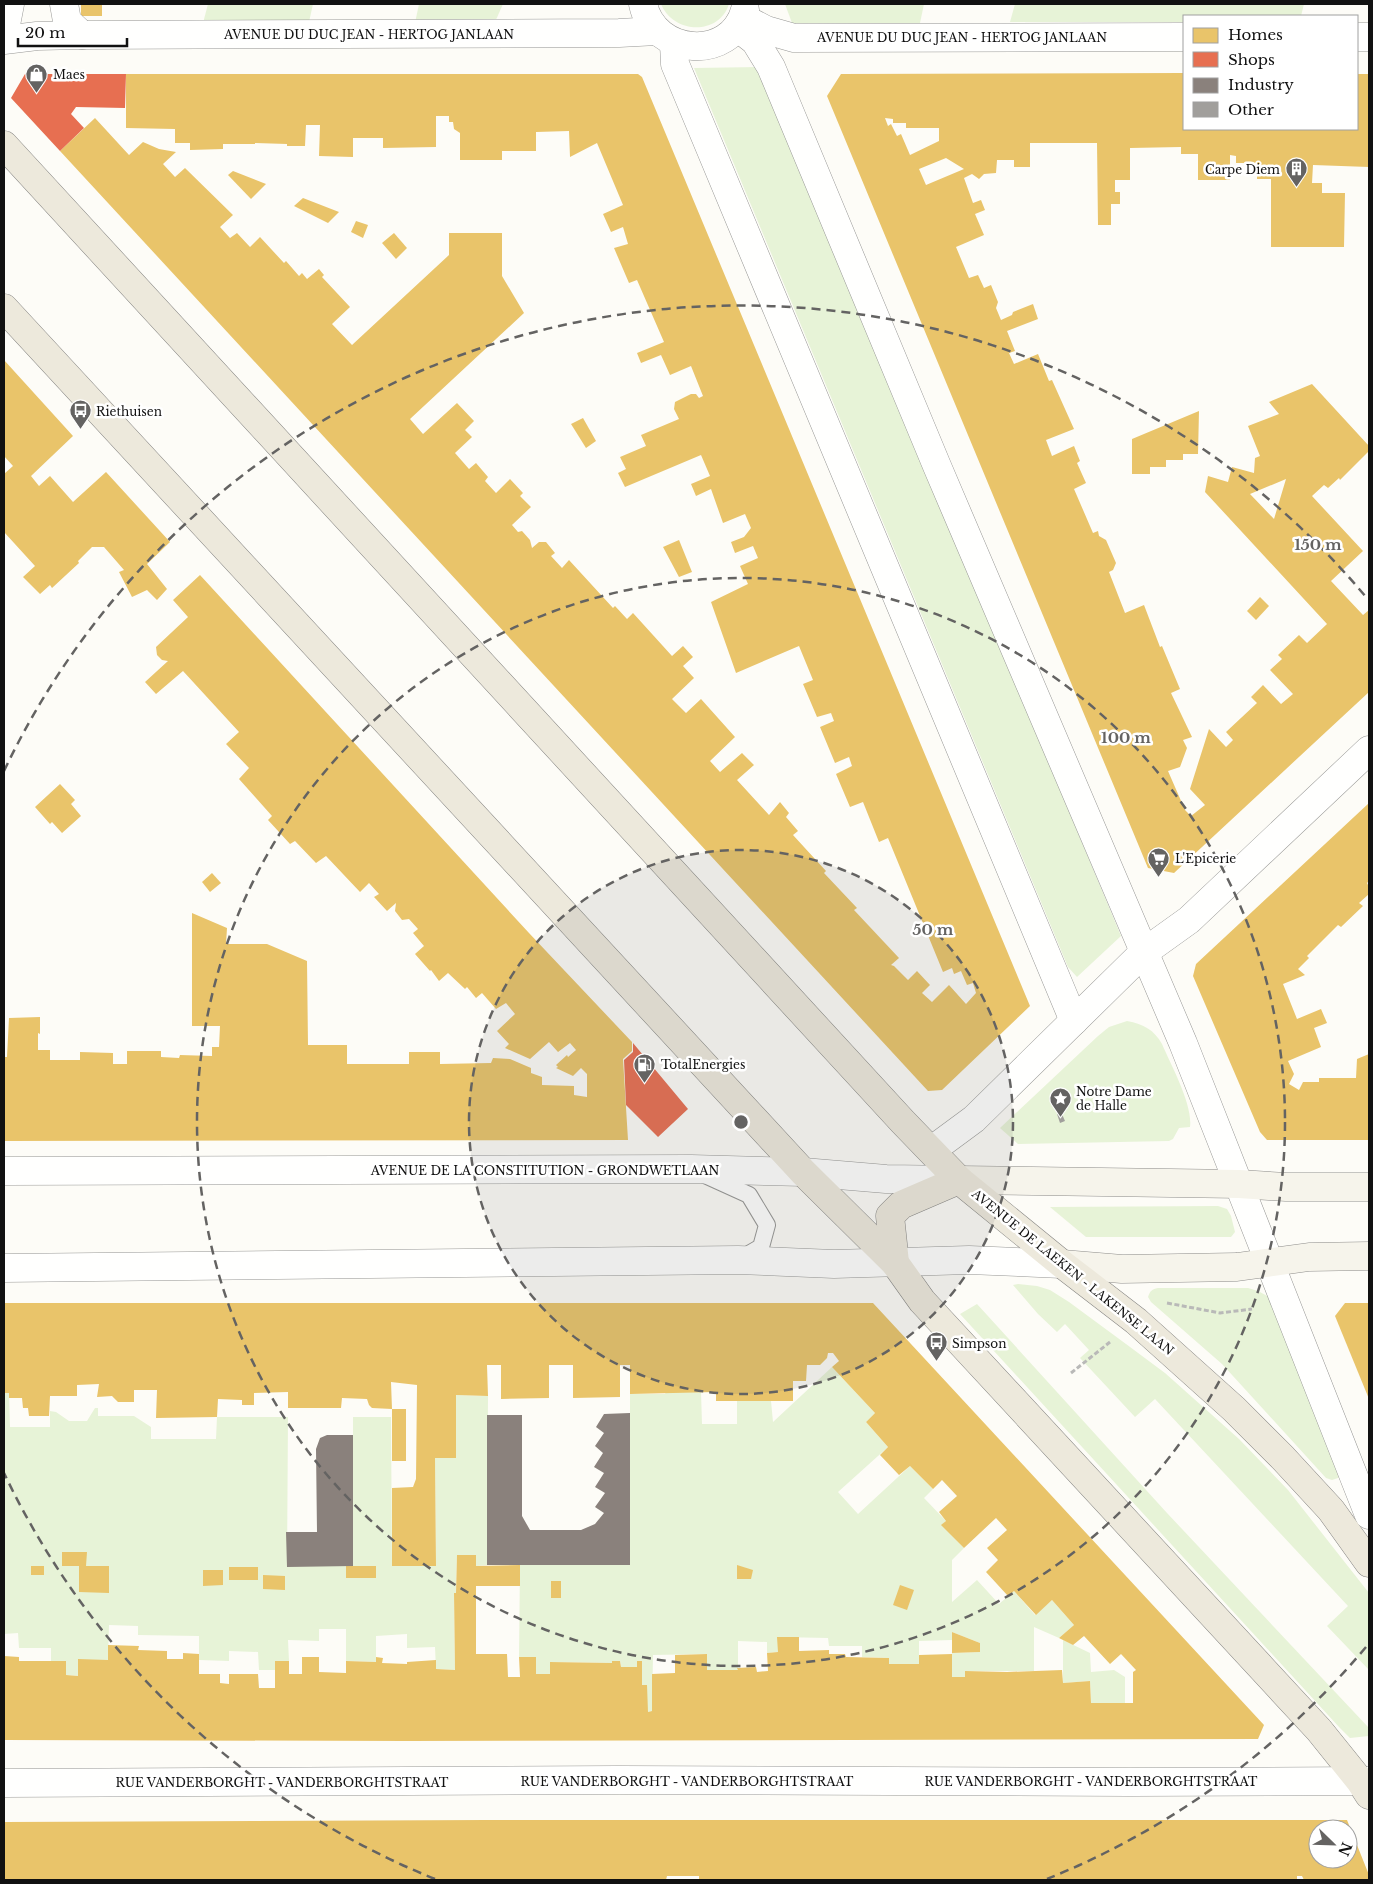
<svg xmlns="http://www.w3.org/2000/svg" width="1373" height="1884" viewBox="0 0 1373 1884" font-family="'Libre Baskerville',serif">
<rect width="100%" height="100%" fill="#fdfcf7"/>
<g fill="#e7f3d7">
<path d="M208,4H313L309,22L203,23Z"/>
<path d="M419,4H503L495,22L415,23Z"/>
<path d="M661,4H729C719,36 673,34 661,4Z"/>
<path d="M785,4H924L920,23H792Z"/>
<path d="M1015,4H1304L1301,16H1184V22H1010Z"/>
<path d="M759,67L1121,936L1077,977L1068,967L694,68Z"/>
<path d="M1127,1021C1144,1024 1154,1030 1162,1044C1171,1065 1193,1105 1190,1127L1179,1128L1173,1139L1169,1141L1018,1144L1000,1128L1098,1036L1109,1027Z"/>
<path d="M1218,1206L1227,1209L1231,1216L1235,1232L1231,1237H1086L1050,1207Z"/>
<path d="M1018,1284L1037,1286L1050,1290L1069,1302L1126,1344L1165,1373L1239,1439L1288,1490L1369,1593V1670L1327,1626L1348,1606L1155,1399L1135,1417L1080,1358L1089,1350L1065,1324L1057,1332L1038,1314L1013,1285Z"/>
<path d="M1158,1288H1248L1258,1291L1271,1298L1342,1473L1338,1478L1332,1480L1326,1478L1222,1364L1151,1302L1148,1297C1150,1291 1152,1289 1158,1288Z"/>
<path d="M977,1304L1167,1513L1369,1728V1736L1350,1738L1339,1727L960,1314Z"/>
<path d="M832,1367L875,1413L866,1422L888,1447L838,1492L858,1514L910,1466L933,1489L924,1498L946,1521L942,1525L964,1548L952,1560V1602L977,1580L999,1604L1014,1591L1035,1615L1052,1600L1074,1625L1059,1638L1034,1627V1671H965V1677H952V1653L979,1652L980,1643L952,1632V1640L919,1641V1664H889V1658L862,1657V1646H829L828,1638L778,1637V1652L767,1653V1642L738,1641V1670H707V1654L653,1655L652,1711L648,1712L637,1661V1667H621L620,1661H612V1663L550,1662V1674H536L535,1657H519L520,1565H630V1394H665L666,1392H701L702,1424H737V1401H771L773,1422Z"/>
<path d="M4,1393H9L10,1427H50V1411L56,1412L69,1421H87L95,1408H98V1416H134L151,1427V1439H216L217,1417H288L287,1566H346L347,1578H376L353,1566V1417H391L392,1566H436L435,1458H456V1395L488,1396L487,1565L476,1566V1555L457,1556L456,1593L454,1594L455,1670L436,1669L435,1647L407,1648V1634L376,1636V1662L346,1661V1629H319V1641L288,1640L289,1661H276L275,1670H259L258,1652L229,1651V1661L199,1660V1636L138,1635V1626L109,1625L108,1660L78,1676L66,1675V1661H51V1648H19L18,1633L4,1634Z"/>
<path d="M1063,1640L1090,1653L1091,1672L1114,1670L1125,1677V1703H1091L1090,1681L1063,1683Z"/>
</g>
<g fill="#e9c46a" fill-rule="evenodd">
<rect x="81" y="4" width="21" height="12"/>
<path d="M1184,73V129H1357V74H1369V167L1313,165L1312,183H1322V193H1345L1344,247H1271V179H1257V163H1236V156L1230,155V180H1198V154H1181V147L1130,148V180H1115V192H1120V204H1111V225H1098L1097,143H1030V167H1014V160H997L996,173L984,174L979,179L972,174L964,178L973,203L981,200L985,210L975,214L984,235L956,247L969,278L978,275L984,288L991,285L998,302L996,308L1001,320L1012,315L1013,312L1033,304L1038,319L1007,331L1015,351L1009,353L1014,364L1038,354L1049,381L1052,380L1074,429L1046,440L1052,456L1074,446L1080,461L1077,463L1086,483L1074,489L1093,533L1098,531L1099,536L1106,540L1116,563L1113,570L1109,572L1125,613L1144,605L1160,647L1162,646L1180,689L1171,693L1192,737L1183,740L1187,748L1180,767L1168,771L1185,810L1191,816L1205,805L1190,789L1209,729L1226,747L1233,740L1226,732L1257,703L1251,697L1263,685L1281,704L1293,694L1270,670L1282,659L1278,655L1299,635L1307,643L1327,624L1205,492L1208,476L1228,482L1232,467L1254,473L1255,458L1260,456L1248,426L1279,414L1269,402L1312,384L1369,446V451L1340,480L1339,478L1328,488L1324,485L1312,496L1363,551L1331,581L1363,615L1369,610V692L1174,873L1148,868L827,96L841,74ZM885,118L893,119V123H906V128H939V141L910,155L901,134L897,136L891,124L888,126ZM946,158L964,169L926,185L919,169ZM1286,479L1274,519L1250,494Z"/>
<path d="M126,74H638L642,77L1030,1006L942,1090L928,1091L60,151L95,118L129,155L143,142L159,149L176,152L163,164L175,177L185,168L233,215L220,227L230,238L237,233L250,247L260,237L284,263L286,261L299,276L302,273L307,279L319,269L324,275L322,277L350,307L332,324L352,345L449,255V233H502V276L524,313L410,419L423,434L457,403L474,421L465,430L472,437L455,453L469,469L476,463L488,477L485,481L496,493L510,479L523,493L520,496L531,507L512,525L518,532L522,531L530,540L532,548L539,542H546L555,553L551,556L562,568L569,560L613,608L615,606L627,619L633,613L672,656L683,646L693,657L683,666L694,678L672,699L686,713L701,699L735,737L710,761L720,772L742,753L754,765L737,780L769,815L780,802L789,813L786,817L798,831L793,835L826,871L824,873L857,908L854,910L899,958L891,965L894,966L908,980L917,971L930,985L922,993L932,1002L949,985L966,1004L976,993L973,983L967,985L961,971L954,974L952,968L943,972L888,838L879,842L863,802L850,807L836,774L852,766L849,757L835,763L820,727L834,721L831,713L817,717L803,684L813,680L799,646L736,673L711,602L748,584L740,566L758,558L753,546L735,553L731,542L744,537L751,528L745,514L723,523L711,489L696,496L691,484L710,476L701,455L625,487L618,473L626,469L620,457L646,446L641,435L679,419L674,409L675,402L691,394H696L699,398L703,396L691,366L670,375L661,355L641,363L637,353L664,342L637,280L629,283L614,248L628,244L623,227L611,232L603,214L623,205L597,143L570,157L569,131L536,132V151H502V160H460V133L454,129L453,122H449V116H436V147L383,148V138H353V157L319,156L320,125H306L305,146H287V144L255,143V144H223V149L190,150V143H175V129L126,128Z"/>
<path d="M233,171L266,184L251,199L228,175Z"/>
<path d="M303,198L339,212L328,223L294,206Z"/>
<path d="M356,221L368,225L363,238L351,232Z"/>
<path d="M394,233L407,248L396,259L382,243Z"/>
<path d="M4,360L73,436L31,476L39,486L50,476L73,502L106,472L170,542L147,564L167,589L157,600L147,590L132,597L119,572L124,570L104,547H92L78,561L79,563L52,588L50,585L40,594L23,577L35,566L4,532V474L13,466L4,456Z"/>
<path d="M1199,411L1198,454H1183V460H1166V467H1150V474H1132V439Z"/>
<path d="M583,418L596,441L586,448L571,424Z"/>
<path d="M679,540L692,572L679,577L663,547Z"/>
<path d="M200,575L529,933L632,1042V1051L623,1059L628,1140L4,1141V1057H7L9,1018L40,1017V1034L38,1033V1050H50V1060H80V1052L113,1053V1064H127V1051H161V1057L179,1058L180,1055L212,1056V1047H219L220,1026H192V913L227,928L226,944H267L307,961L308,1045H347V1064H409V1052H440V1064L491,1063L493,1058L510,1059L531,1068V1073L542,1077V1085L574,1086V1095L587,1097V1074L581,1068L573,1076L556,1068L558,1067L556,1065L567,1055L568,1057L576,1050L570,1043L558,1052L549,1042L530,1059L505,1048L509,1044L497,1031L515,1014L506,1003L496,1009L482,993L476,998L467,987L465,989L448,973L439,981L431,970L430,971L415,954L424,946L413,933L418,929L409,919L402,920L395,911L396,903L387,911L374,897L379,894L369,883L360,892L326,856L316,863L295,841L290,844L268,820L272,816L239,779L249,768L226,744L239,732L183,671L156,694L145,682L168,661L162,660L157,655L156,647L188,617L173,600Z"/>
<path d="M1260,597L1269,606L1256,620L1247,611Z"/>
<path d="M60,784L75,800L71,804L81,816L62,833L52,822L50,824L35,807Z"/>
<path d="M1369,803V881L1367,883L1369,887V894L1359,903L1363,906L1341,927L1338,925L1307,956L1309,958L1298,969L1305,975L1283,984L1297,1019L1321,1009L1327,1023L1314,1028L1321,1047L1288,1061L1294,1074L1289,1084L1299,1090L1303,1082H1319V1078H1356L1357,1059L1369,1054V1140H1267L1260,1132L1193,976L1196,964Z"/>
<path d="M212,873L221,883L210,892L202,882Z"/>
<path d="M4,1303H873L1264,1725L1258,1739L406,1741L4,1740V1656L19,1657V1661H66V1675L78,1676V1659L108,1660V1645L139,1646L138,1650L167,1651V1659H183V1653L199,1654V1674H220V1683L229,1684V1674H258L259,1688H275V1661H289V1674H302V1657H319V1672L346,1673V1661L376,1662V1657L383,1658L382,1663L407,1664V1662L436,1660V1669L455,1670L454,1593H456L457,1555H476V1566L520,1565V1586H476V1654H507L508,1677H520L519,1657H536V1674H550V1662L612,1663V1661H620L621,1667H637V1661H642V1685H647L648,1712L652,1711V1674L675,1673V1655L707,1654V1670H738L737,1668L756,1667L757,1672L768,1671L767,1653L778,1652L777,1637H799V1651L829,1650V1654H845L846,1657L889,1658V1664H919V1655L952,1654V1677H965V1671L1007,1672L1062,1670L1063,1683L1090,1681L1091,1703H1133V1672L1136,1670L1121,1654L1110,1664L1084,1636L1073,1645L1059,1638L1074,1625L1052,1600L1036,1615L1014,1591L1008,1596L986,1572L998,1560L987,1548L1007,1530L996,1518L964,1548L941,1525L946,1521L939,1512L957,1496L942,1480L933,1489L910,1466L899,1475L880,1455L888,1447L866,1422L875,1413L832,1367L839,1361L833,1353H828L827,1358L820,1365H807L806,1381H793V1401H716V1392L630,1394V1365H620V1397L573,1398V1365H549V1398L501,1399V1365H487L488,1396L456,1395V1458H435L436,1566H392V1488L413,1487L416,1479L417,1385L391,1382L392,1409H406V1461H392V1409L372,1408L369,1405L367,1399L342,1398L341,1408H288V1392L254,1393V1405H242V1400L218,1399L217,1417L156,1418L157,1390H134V1402H118L112,1396L97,1397L99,1384L77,1385V1396H50L49,1416H29L28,1408H23L22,1398H9V1393H4Z"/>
<path d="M1345,1303H1369V1399L1335,1316Z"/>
<path d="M62,1552H87L86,1566H109V1593L79,1592V1566H62Z"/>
<path d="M737,1565L753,1570L751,1579H737Z"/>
<rect x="31" y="1566" width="13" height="9"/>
<rect x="346" y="1566" width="30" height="12"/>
<rect x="229" y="1567" width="29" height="13"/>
<path d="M203,1570H223V1585L203,1586Z"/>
<path d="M263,1575L285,1576V1590L263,1589Z"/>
<rect x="551" y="1581" width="10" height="17"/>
<path d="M900,1585L914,1590L907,1610L893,1605Z"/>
<path d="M952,1632L980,1643V1652L952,1653Z"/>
<path d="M486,1820H1347L1369,1875V1880H1304L1302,1876H1297V1880H699V1876H667L666,1880H4V1822ZM1318,1829H1348V1859H1318Z"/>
</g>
<g fill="#e76f51">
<path d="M25,74H126L125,108L76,107L71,114L84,128L60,151L11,98Z"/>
<path d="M633,1043L688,1109L658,1137L626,1105L624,1060L633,1052Z"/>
</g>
<g fill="#8a817c">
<path d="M630,1413V1565H487V1415H522V1516L530,1530H581L595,1524L604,1513L595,1507L605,1493L595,1487L604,1473L594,1467L603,1453L595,1446L604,1433L596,1427L604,1414Z"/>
<path d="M327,1435H353V1566L287,1567L286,1532H317L316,1449L320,1438Z"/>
</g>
<path fill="#a19f9c" d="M1061,1112L1065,1121L1060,1123L1057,1114Z"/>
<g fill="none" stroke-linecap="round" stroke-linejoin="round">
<defs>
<path id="service" d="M705,1175L749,1195L767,1225L761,1247L742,1258"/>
<g id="minor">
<path d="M64,4L67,21L82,35"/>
<path d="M643,4C654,56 731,62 745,10"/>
<path d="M743,18L766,30L794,38L1184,37"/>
<path d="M737,27L755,41L771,67L937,466L1183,1043L1369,1515"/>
<path d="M4,35L10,4"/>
<path d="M1357,37H1369"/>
<path d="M4,40L37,36L82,35L619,33L657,31"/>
<path d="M674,43L675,64L1074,1021"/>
<path d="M932,1150L974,1119L1143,953L1189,920L1369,750"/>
<path d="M4,1171L691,1169L803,1172L886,1179L959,1180"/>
<path d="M4,1268L738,1260L834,1264L969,1260L1062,1264"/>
<path d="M4,1783L619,1780L1130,1782L1369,1781"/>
</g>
<g id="secondary">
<path d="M959,1180L1239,1184L1286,1187H1369"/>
<path d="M1062,1264L1122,1269L1237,1267L1309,1257L1369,1256"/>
</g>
<g id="primary">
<path d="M4,145L903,1122L959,1180L1062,1264L1136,1321L1234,1409L1283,1458L1331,1510L1369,1563"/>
<path d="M4,308L803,1172L895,1263L922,1301L1319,1730L1360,1781L1369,1795"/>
<path d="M895,1263L890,1216L901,1205L959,1180"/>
</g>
</defs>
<use href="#service" stroke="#979795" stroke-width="18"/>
<use href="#minor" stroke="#979795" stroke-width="29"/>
<use href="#secondary" stroke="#8e8d8b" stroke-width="29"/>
<use href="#primary" stroke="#858482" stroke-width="29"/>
<g stroke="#b9b9b8" stroke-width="3" stroke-dasharray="5 2.5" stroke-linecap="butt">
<path d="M1167,1303L1220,1313L1252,1309"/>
<path d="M1071,1373L1110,1342"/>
</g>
<use href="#service" stroke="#fffffe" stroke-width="16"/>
<use href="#minor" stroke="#fffffe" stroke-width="28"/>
<use href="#secondary" stroke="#f6f4eb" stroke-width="28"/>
<use href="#primary" stroke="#ede9dc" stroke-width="28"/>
</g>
<circle cx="741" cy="1122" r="272" fill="#646362" fill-opacity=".12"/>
<g fill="none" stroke="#646362" stroke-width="2.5" stroke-dasharray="9 6">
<circle cx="741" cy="1122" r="272"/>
<circle cx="741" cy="1122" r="544"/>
<path d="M1366 1647A816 816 0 0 1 1047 1879M435 1879A816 816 0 0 1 4 1473M4 771A816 816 0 0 1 1366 597"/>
</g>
<defs>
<symbol id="shop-pin" viewBox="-11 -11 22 30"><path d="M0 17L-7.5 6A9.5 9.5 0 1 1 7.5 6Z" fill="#646362" stroke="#fff"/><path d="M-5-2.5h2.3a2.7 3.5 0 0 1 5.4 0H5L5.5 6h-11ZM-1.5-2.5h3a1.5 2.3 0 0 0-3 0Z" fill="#fff"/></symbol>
<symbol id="building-pin" viewBox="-11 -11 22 30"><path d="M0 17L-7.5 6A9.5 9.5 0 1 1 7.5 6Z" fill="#646362" stroke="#fff"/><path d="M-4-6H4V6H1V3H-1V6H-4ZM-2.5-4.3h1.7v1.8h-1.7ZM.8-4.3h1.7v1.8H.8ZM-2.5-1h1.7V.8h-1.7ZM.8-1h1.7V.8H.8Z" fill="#fff"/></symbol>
<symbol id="bus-pin" viewBox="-11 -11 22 30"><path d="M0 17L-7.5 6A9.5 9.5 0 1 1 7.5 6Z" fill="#646362" stroke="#fff"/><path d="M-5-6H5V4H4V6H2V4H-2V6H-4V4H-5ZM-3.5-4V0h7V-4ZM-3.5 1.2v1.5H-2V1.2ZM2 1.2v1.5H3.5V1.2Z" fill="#fff"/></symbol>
<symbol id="supermarket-pin" viewBox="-11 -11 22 30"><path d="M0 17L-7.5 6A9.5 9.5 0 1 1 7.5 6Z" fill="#646362" stroke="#fff"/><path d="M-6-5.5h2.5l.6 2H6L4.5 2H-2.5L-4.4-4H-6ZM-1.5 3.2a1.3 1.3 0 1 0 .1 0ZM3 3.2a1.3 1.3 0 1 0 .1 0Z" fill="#fff"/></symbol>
<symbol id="fuel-pin" viewBox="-11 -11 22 30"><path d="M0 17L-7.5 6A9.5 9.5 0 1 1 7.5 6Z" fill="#646362" stroke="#fff"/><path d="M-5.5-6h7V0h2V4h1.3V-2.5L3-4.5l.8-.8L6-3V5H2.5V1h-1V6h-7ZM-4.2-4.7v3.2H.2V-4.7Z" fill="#fff"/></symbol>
<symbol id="sight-pin" viewBox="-11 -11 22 30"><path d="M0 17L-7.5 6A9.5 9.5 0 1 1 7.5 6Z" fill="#646362" stroke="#fff"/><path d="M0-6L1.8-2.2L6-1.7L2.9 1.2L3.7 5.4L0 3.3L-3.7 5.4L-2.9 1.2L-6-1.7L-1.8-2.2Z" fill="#fff"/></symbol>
</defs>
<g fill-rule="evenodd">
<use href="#shop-pin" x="24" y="62" width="25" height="34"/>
<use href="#building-pin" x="1284" y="156" width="25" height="34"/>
<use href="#bus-pin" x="68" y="398" width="25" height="34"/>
<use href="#supermarket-pin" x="1146" y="846" width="25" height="34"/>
<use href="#fuel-pin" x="632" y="1052" width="25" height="34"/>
<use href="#sight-pin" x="1048" y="1086" width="25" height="34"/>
<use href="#bus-pin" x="924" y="1330" width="25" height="34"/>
</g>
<g text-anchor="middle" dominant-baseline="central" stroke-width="5" stroke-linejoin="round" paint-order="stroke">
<g font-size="12" fill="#111" stroke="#fff">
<text x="369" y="34">AVENUE DU DUC JEAN - HERTOG JANLAAN</text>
<text x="962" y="37">AVENUE DU DUC JEAN - HERTOG JANLAAN</text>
<text x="545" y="1170">AVENUE DE LA CONSTITUTION - GRONDWETLAAN</text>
<text transform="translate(1073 1272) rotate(39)">AVENUE DE LAEKEN - LAKENSE LAAN</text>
<text x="687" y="1781">RUE VANDERBORGHT - VANDERBORGHTSTRAAT</text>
<text x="1091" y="1781">RUE VANDERBORGHT - VANDERBORGHTSTRAAT</text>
<text x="282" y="1782">RUE VANDERBORGHT - VANDERBORGHTSTRAAT</text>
</g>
<g font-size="12" fill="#111" stroke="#fff" text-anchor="start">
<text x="53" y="74">Maes</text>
<text x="1280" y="169" text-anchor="end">Carpe Diem</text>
<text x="96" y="411">Riethuisen</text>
<text x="1175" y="858">L'Epicerie</text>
<text x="661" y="1064">TotalEnergies</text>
<text x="1076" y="1091">Notre Dame<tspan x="1076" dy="14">de Halle</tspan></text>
<text x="952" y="1343">Simpson</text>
</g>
</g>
<circle cx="741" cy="1122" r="8" fill="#646362" stroke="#fff" stroke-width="2.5"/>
<g font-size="15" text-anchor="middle" font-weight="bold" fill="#646362" stroke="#fff" stroke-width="5" stroke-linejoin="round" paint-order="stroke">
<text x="1318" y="550">150 m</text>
<text x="1126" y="743">100 m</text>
<text x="933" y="935">50 m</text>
</g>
<rect width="1373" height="1884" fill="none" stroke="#111111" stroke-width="10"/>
<rect x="1183" y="15" width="175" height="115" fill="#ffffff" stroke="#a0a0a0"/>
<rect x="1193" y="28" width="25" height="15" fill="#e9c46a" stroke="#a0a0a0"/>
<text x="1228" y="40" font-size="15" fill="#111111">Homes</text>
<rect x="1193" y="52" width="25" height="15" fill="#e76f51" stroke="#a0a0a0"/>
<text x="1228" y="65" font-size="15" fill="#111111">Shops</text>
<rect x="1193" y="78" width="25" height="15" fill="#8a817c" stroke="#a0a0a0"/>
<text x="1228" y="90" font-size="15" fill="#111111">Industry</text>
<rect x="1193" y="102" width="25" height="15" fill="#a19f9c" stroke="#a0a0a0"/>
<text x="1228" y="115" font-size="15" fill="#111111">Other</text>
<g transform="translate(1333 1844) rotate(113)"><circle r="24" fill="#ffffff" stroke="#a0a0a0"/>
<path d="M0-4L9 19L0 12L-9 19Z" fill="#646362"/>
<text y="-8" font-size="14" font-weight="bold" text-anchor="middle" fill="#111111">N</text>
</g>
<path d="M18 38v8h109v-8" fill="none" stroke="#111111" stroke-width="2.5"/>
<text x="25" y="38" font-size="15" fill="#111111" stroke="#ffffff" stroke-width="4" paint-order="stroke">20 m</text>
</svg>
